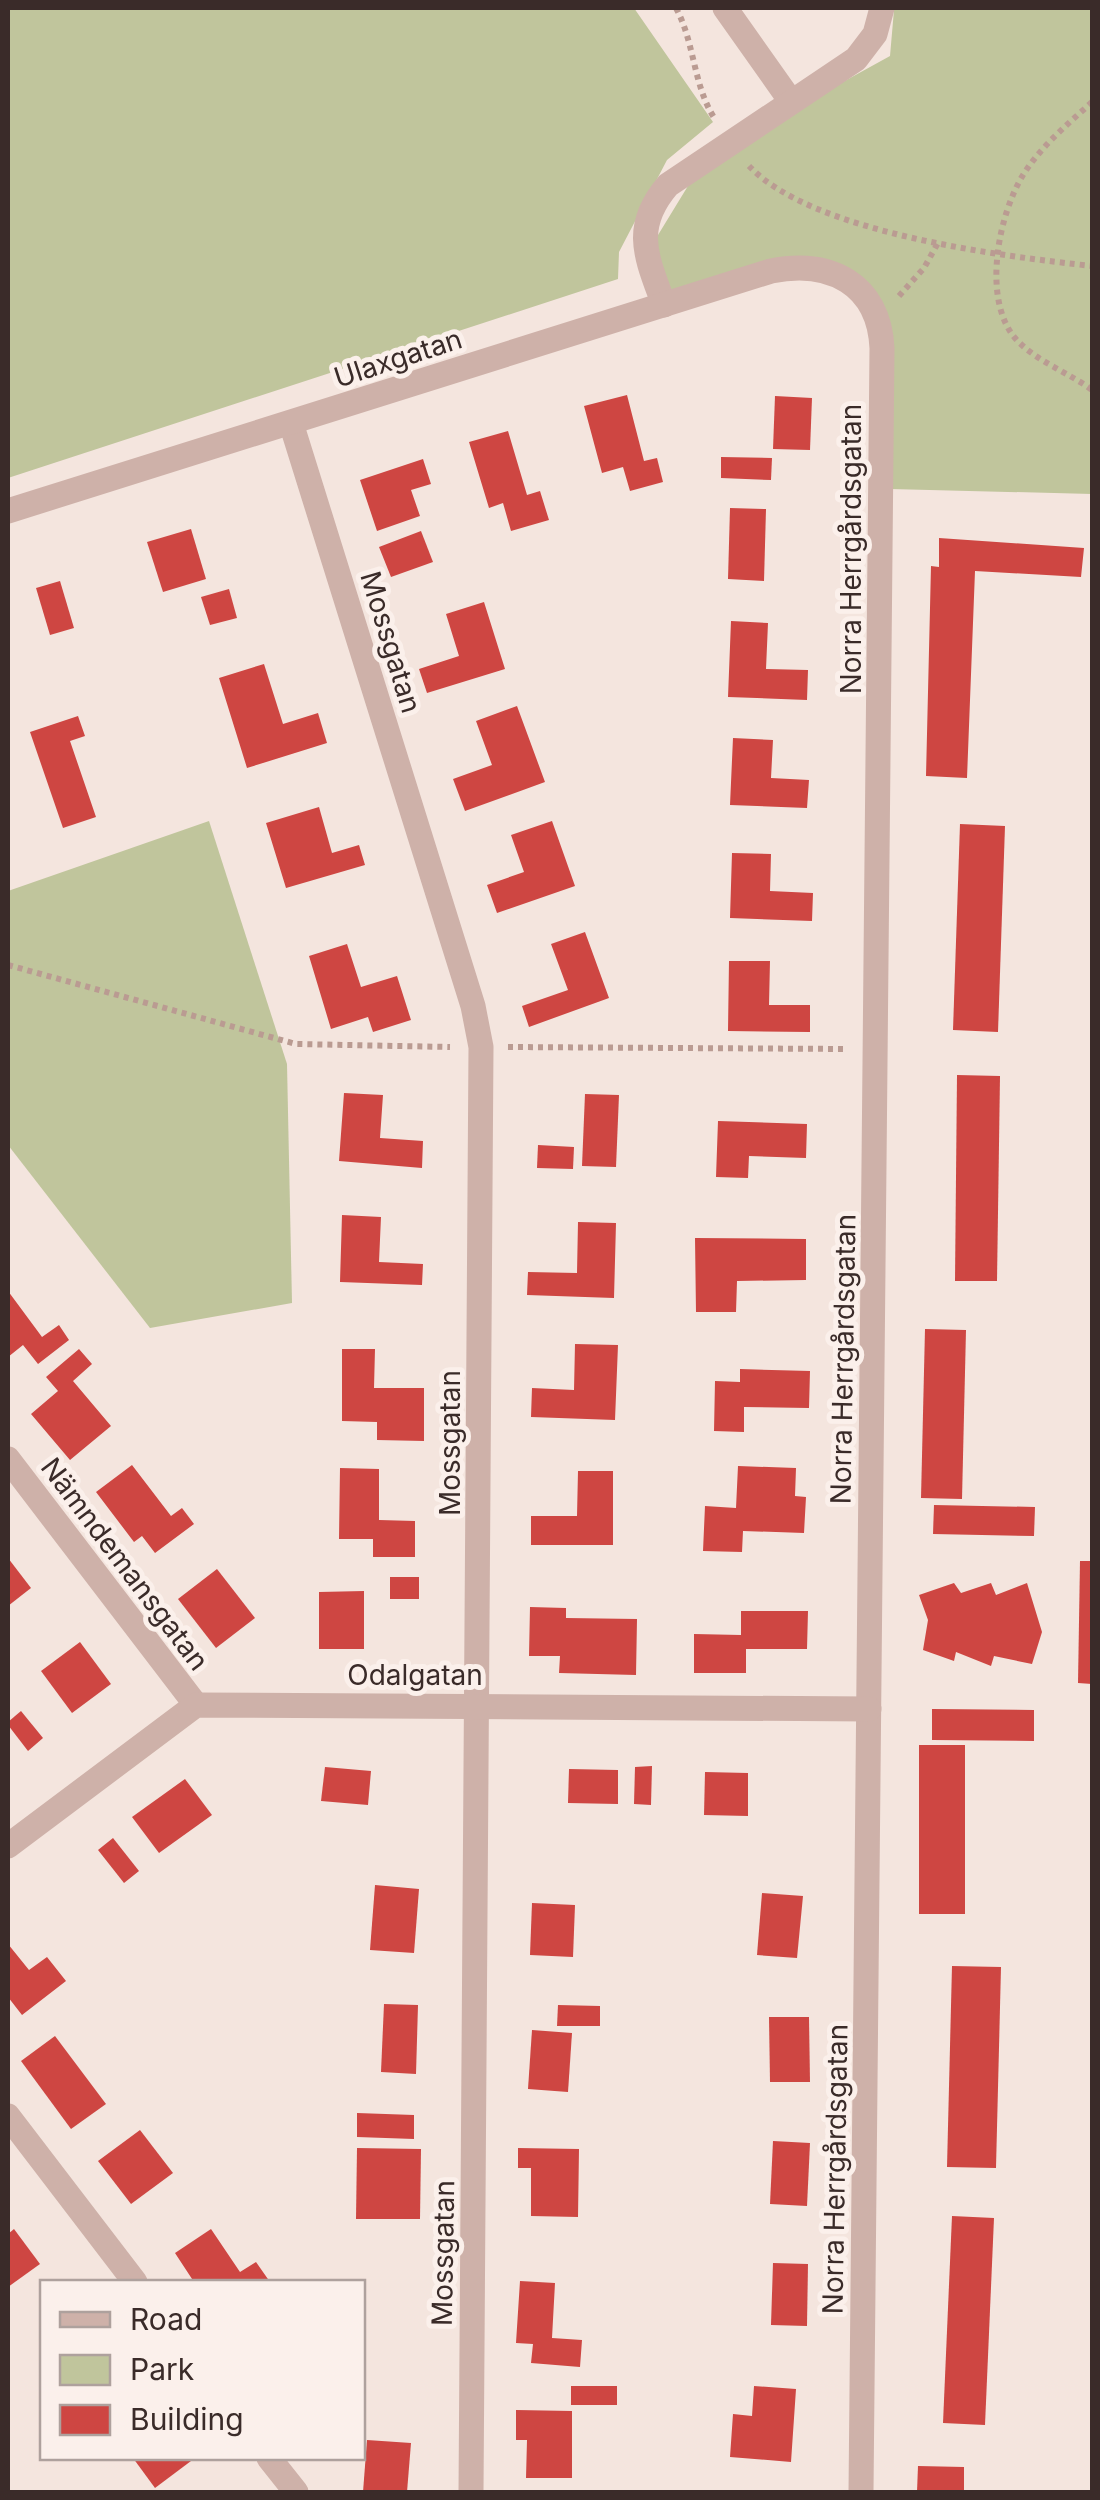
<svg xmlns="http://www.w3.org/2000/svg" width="1100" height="2500" viewBox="0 0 1100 2500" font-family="Inter,sans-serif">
<rect width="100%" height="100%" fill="#f4e5de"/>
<g fill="#c0c59c">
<path d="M8,8H634L713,122L667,160L619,252L618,279L8,478Z"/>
<path d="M951,8H1092V494L890,489L891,330L834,270L763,284L653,320L658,235L691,181L792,110L890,56L894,10Z"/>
<path d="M209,821L287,1064L292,1303L150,1328L8,1145V891Z"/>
</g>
<g fill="#ce4642">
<path d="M627,395L644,461L657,458L663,482L630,491L623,467L602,473L584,406Z"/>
<path d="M775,396L812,398L810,450L773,449Z"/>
<path d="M508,431L527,495L540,491L549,520L511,531L503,503L489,508L469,442Z"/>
<path d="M721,457L772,458L771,480L721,478Z"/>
<path d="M423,459L431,484L411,490L420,516L377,531L360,480Z"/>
<path d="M730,508L766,509L764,581L728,579Z"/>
<path d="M191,529L206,579L163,592L147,542Z"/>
<path d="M421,531L433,562L391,577L379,547Z"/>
<path d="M939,538L1084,548L1081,577L975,571L967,778L926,776L931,566L939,567Z"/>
<path d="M60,581L74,628L50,635L36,588Z"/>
<path d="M229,589L237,618L210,625L201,597Z"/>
<path d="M484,602L505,669L427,693L419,669L459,656L446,614Z"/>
<path d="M731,621L768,623L766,669L808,670L807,700L728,697Z"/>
<path d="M264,664L283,724L318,713L327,743L247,768L219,678Z"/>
<path d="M517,706L545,782L465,811L453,779L492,765L476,721Z"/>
<path d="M78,716L85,736L70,741L96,817L63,828L30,732Z"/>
<path d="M733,738L773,740L771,778L809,780L807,808L730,805Z"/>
<path d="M319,807L332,853L359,845L365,865L286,888L266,823Z"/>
<path d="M552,821L575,886L497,913L487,885L524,872L511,835Z"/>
<path d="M960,824L1005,826L998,1032L953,1030Z"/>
<path d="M732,853L771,854L770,891L813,893L812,921L730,918Z"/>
<path d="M585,932L609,998L529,1027L522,1006L568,990L551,944Z"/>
<path d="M347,944L361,987L397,976L411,1020L373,1032L368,1017L331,1029L309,956Z"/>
<path d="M729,961H770L769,1005H810V1032L728,1031Z"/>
<path d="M957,1075L1000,1076L997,1281H955Z"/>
<path d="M344,1093L383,1095L380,1138L423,1141L422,1168L339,1161Z"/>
<path d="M585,1094L619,1095L616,1167L582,1166Z"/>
<path d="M718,1121L807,1124L806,1158L749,1156L748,1178L716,1177Z"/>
<path d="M538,1145L574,1147L573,1169L537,1168Z"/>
<path d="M342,1215L381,1217L379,1262L423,1264L422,1285L340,1282Z"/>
<path d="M578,1222L616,1223L614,1298L527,1295L528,1272L577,1273Z"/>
<path d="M695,1238L806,1239V1280L737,1281L736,1312H696Z"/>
<path d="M8,1291L42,1337L59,1325L69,1340L38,1364L23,1345L8,1357Z"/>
<path d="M925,1329L966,1330L962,1499L921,1498Z"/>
<path d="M575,1344L618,1345L615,1420L531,1417L532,1388L574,1390Z"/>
<path d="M79,1349L92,1364L73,1381L111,1426L70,1460L31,1414L58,1391L46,1377Z"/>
<path d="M342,1349H375L374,1388H424V1441L377,1440V1422L342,1421Z"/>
<path d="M740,1369L810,1371L809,1408L744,1407V1432L714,1431L715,1381L740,1382Z"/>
<path d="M132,1465L171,1516L182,1508L194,1524L155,1553L142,1536L134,1542L96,1492Z"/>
<path d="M738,1466L796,1468L795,1496L806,1497L804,1533L743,1531L742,1552L703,1551L705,1506L736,1508Z"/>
<path d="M340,1468L379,1469V1520L415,1521V1557H373V1539H339Z"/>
<path d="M578,1471H613V1545H531V1516H577Z"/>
<path d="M934,1505L1035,1507L1034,1536L933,1534Z"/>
<path d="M8,1558L31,1588L8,1606Z"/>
<path d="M1080,1561H1092V1684L1078,1683Z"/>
<path d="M217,1569L255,1618L216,1648L178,1599Z"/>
<rect x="390" y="1577" width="29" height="22"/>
<path d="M954,1583L961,1593L991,1583L996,1595L1027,1583L1042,1632L1032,1664L994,1656L991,1666L956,1652L954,1661L923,1650L928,1620L919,1595Z"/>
<path d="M364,1591V1649H319V1592Z"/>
<path d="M530,1607L566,1608V1618L637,1619L636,1675L559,1673L560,1656H529Z"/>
<path d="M741,1611H808L807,1649H746V1673H694V1634L741,1635Z"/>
<path d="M80,1642L111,1684L72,1713L41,1671Z"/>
<path d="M932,1709L1034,1710V1741L932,1740Z"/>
<path d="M21,1711L43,1738L28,1751L8,1725V1722Z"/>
<rect x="919" y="1745" width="46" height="169"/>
<path d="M652,1766L651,1805L634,1804L635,1767Z"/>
<path d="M325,1767L371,1771L368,1805L321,1801Z"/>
<path d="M569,1769L618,1770V1804L568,1803Z"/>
<path d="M705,1772L748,1773V1816L704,1815Z"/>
<path d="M185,1779L212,1815L159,1853L132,1817Z"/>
<path d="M113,1838L139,1871L124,1883L98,1850Z"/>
<path d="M375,1885L419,1889L414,1953L370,1950Z"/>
<path d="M762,1893L803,1896L797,1958L757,1955Z"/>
<path d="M532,1903L575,1905L573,1957L530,1955Z"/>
<path d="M8,1944L29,1970L47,1957L66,1981L22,2015L8,1997Z"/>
<path d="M952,1966L1001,1967L996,2168L947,2167Z"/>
<path d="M384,2004L418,2005L416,2074L381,2072Z"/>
<path d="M558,2005L600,2006V2026H557Z"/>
<path d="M769,2017H809L810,2082H770Z"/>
<path d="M532,2030L572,2033L568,2092L528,2089Z"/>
<path d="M55,2036L106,2104L71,2129L21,2061Z"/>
<path d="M357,2113L414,2115V2139L357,2137Z"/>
<path d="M140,2130L173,2173L131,2204L98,2161Z"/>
<path d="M773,2141L810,2143L807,2206L770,2204Z"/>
<path d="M357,2148L421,2149L420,2219H356Z"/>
<path d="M518,2148L579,2149L578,2217L531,2216V2168H518Z"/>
<path d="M952,2216L994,2218L985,2425L943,2423Z"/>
<path d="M14,2229L40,2264L8,2287V2234Z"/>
<path d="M211,2229L240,2272L256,2262L270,2282H194L175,2253Z"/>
<path d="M773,2263L808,2264L807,2326L771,2325Z"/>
<path d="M520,2281L555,2283L552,2338L582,2340L580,2367L531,2363L533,2344L516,2343Z"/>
<rect x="571" y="2386" width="46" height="19"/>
<path d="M754,2386L796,2389L791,2462L730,2457L733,2414L752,2416Z"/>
<path d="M516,2410L572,2411V2478H526L527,2440H516Z"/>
<path d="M367,2440L411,2443L407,2492H363Z"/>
<path d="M133,2458H189L191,2461L155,2488Z"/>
<path d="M918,2466L964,2467V2492H917Z"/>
</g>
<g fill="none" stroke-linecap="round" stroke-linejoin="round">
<g stroke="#ba9b92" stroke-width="6" stroke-dasharray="5 5" stroke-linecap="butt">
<path d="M676,8C695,43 693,86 715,119"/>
<path d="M1092,102C1068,124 1041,146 1023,175C998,216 982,299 1015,338C1035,361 1068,372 1092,390"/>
<path d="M749,166C812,233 1001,256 1092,266"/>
<path d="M899,296L924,268L939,241"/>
<path d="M8,965L296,1044L450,1047"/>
<path d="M508,1047L845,1049"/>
</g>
<g stroke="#ceb1a9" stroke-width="25">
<path d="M725,8L790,100"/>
<path d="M664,305C647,258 631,228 668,185L856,59L875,34L882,8"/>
<path d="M291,423L473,1006L481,1047L471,2492"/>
<path d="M8,511L771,271C830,259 879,284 882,348L861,2492"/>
<path d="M8,1459L196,1705"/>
<path d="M8,1846L196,1705L869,1709"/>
<path d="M8,2116L135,2282"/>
<path d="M269,2458L296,2492"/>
</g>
</g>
<g text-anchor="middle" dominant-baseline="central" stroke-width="10" stroke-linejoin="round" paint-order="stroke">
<g font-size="28" fill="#3a2b29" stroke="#fbf0eb">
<text transform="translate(398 358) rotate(-18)">Ulaxgatan</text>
<text transform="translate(851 549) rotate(-90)">Norra Herrgårdsgatan</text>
<text transform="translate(391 642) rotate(73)">Mossgatan</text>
<text transform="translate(843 1359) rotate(-89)">Norra Herrgårdsgatan</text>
<text transform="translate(450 1443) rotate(-90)">Mossgatan</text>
<text transform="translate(125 1564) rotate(53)">Nämndemansgatan</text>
<text x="415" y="1675">Odalgatan</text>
<text transform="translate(835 2169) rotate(-89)">Norra Herrgårdsgatan</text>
<text transform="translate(443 2253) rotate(-89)">Mossgatan</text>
</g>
</g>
<rect width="1100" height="2500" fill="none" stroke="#3a2b29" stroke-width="20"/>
<rect x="40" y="2280" width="325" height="180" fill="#fbf0eb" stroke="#aea19d" stroke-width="2.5"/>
<rect x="60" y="2312" width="50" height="15" fill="#ceb1a9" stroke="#aea19d" stroke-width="2.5"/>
<text x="130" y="2330" font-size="30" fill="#3a2b29">Road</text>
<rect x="60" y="2355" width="50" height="30" fill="#c0c59c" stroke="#aea19d" stroke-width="2.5"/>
<text x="130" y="2380" font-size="30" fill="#3a2b29">Park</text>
<rect x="60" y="2405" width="50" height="30" fill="#ce4642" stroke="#aea19d" stroke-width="2.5"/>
<text x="130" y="2430" font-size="30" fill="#3a2b29">Building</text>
</svg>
